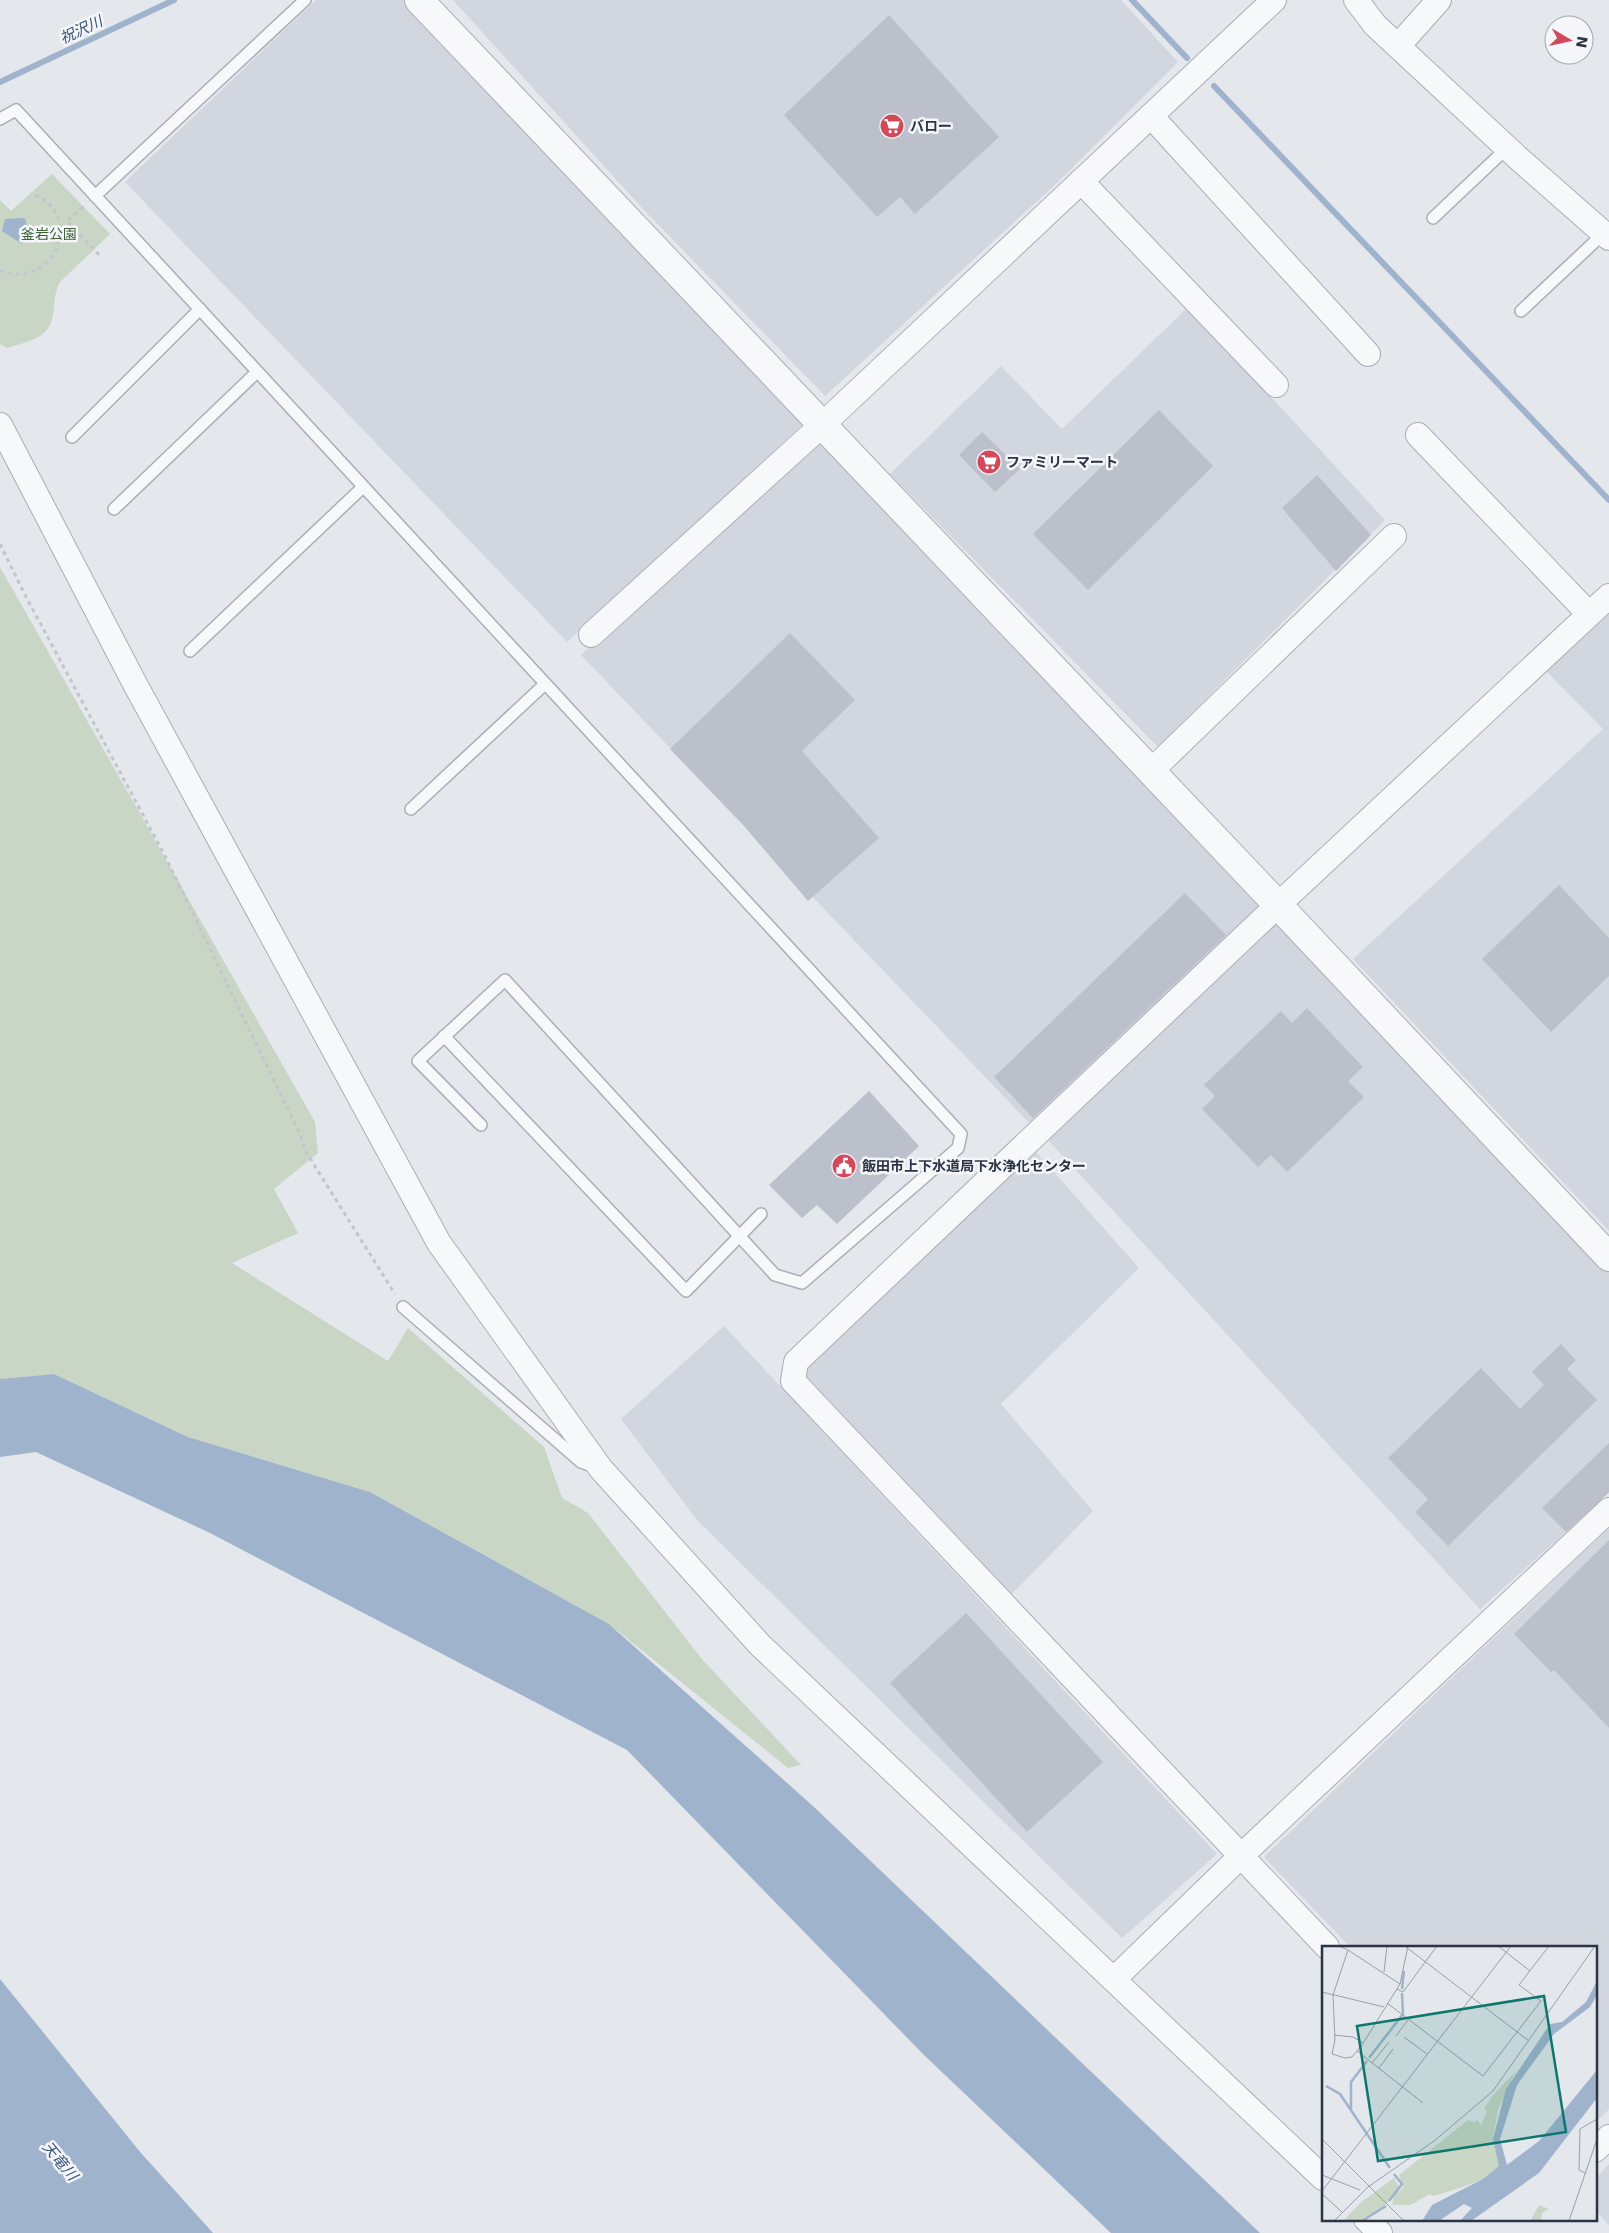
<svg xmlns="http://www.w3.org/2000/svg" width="1609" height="2233" viewBox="0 0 1609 2233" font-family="'DejaVu Sans','Noto Sans JP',sans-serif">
<rect width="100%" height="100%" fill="#e4e7ec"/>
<g fill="#d2d6de">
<path d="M316,0H406L804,423L567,642L125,182Z"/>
<path d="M453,0H1121L1178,62L1058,182L825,396L643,209Z"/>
<path d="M1188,307L1385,520L1158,747L890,474L1001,366L1062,429Z"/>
<path d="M821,437L1263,904L1033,1127L581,655Z"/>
<path d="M1609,607V1231L1353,959L1603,729L1543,668Z"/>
<path d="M1279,919L1609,1270V1493L1480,1609L1048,1140Z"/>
<path d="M1035,1151L1139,1268L1001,1404L1093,1511L1012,1594L803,1372Z"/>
<path d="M724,1326L1217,1854L1122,1938L697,1520L621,1419Z"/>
<path d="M1609,1528V2109L1595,2123V1947H1350L1264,1857Z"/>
<path d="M1609,2164V2225L1595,2210V2179Z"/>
</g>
<g fill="#c9d6c5">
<path d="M52,174L110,234L60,282C55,291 55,298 54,309C51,339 32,340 7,348L0,344V200L11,211Z"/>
<path d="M0,567L315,1122L318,1153L274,1189L298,1233L232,1263L388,1361L408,1328L544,1447L562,1498L588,1513L701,1658L801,1765L788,1768L609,1624L370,1492L188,1437L54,1374L0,1379Z"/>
</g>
<g fill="#9fb4cc">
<path d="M25,218L30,238L22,244L2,231L5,219Z"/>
<path d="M54,1374L188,1437L370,1492L609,1624L814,1807L1260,2233H1111L923,2054L627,1750L208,1532L36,1452L0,1457V1379Z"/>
<path d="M0,1979L141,2153L213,2233H0Z"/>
</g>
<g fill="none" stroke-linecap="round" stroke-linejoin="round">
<g stroke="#9fb4cc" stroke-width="6">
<path d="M1132,0L1187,58"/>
<path d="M0,82L174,0"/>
<path d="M1214,86L1609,500"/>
</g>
</g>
<g fill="#bbc0ca">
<path d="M889,15L999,137L915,214L900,197L877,217L784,115Z"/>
<path d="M1159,410L1213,466L1088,590L1033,534Z"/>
<path d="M982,432L1020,469L995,492L959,455Z"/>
<path d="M1317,475L1371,535L1336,571L1282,508Z"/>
<path d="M790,633L855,700L802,751L879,838L808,901L744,826L670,749Z"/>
<path d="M1559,885L1609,938V976L1551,1032L1482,959Z"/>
<path d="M1185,893L1226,935L1033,1118L994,1077Z"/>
<path d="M1307,1008L1363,1067L1348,1081L1364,1097L1287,1172L1271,1155L1258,1167L1202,1109L1215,1096L1204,1085L1281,1011L1292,1023Z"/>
<path d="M869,1091L919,1146L837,1224L817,1205L802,1218L769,1185Z"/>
<path d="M1561,1344L1576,1360L1567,1369L1597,1400L1448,1546L1415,1512L1428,1499L1388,1458L1481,1368L1520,1409L1544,1385L1532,1372Z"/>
<path d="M1609,1443V1492L1566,1532L1542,1508Z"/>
<path d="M1609,1540V1728L1554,1670L1551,1672L1514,1634Z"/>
<path d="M966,1613L1103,1762L1027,1832L890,1683Z"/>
</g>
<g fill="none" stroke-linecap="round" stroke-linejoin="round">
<defs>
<g id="service">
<path d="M0,119L16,110L961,1134L958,1148L802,1283L775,1275L505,980L418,1061L481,1125"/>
<path d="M95,196L305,0"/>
<path d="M1433,218L1507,148"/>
<path d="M1521,311L1603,234"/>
<path d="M72,437L200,309"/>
<path d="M114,509L257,372"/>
<path d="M190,651L363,487"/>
<path d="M411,809L545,684"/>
<path d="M444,1036L686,1291L761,1214"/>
<path d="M403,1307L581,1462L595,1467"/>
</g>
<g id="minor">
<path d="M1356,0L1375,25L1518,158L1609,238"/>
<path d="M1398,46L1439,0"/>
<path d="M1151,116L1368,354"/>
<path d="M1081,181L1276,385"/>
<path d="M0,425L135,684L439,1243L601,1469L760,1645L1323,2178"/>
<path d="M1418,435L1589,614"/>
<path d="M591,635L822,425L1274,0"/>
<path d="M1151,771L1394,536"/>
<path d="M1327,1947L793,1381L796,1362L1278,905L1609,596"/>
<path d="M1114,1979L1241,1856L1609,1510"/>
<path d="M1595,2150L1609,2137"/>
<path d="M1366,2219L1380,2233"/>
</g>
<path id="tertiary" d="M419,0L1278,905L1609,1257"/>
</defs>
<use href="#service" stroke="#a9aeb7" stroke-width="14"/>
<use href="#minor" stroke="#a9aeb7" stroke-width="26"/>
<use href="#tertiary" stroke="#a9aeb7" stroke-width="30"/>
<g stroke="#c2c5cb" stroke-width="3" stroke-dasharray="4 4" stroke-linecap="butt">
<path d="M83,207L67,221L102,258"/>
<path d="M0,270C50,293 87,217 35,195"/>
<path d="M0,544L24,593L165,856L301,1136L306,1152L395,1294"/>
</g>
<use href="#service" stroke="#f7f8fa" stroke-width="11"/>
<use href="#minor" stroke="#f7f8fa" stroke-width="24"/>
<use href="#tertiary" stroke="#f7f8fa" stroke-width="28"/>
</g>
<defs>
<symbol id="supermarket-disc" viewBox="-11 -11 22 22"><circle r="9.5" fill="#d1495b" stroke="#f4f6f9"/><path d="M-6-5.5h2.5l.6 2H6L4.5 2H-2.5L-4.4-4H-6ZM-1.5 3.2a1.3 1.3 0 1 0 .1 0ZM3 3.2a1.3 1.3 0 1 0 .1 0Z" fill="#fff"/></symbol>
<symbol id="civic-disc" viewBox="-11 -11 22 22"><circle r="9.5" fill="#d1495b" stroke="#f4f6f9"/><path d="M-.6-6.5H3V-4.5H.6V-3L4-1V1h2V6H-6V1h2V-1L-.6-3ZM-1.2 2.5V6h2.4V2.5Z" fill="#fff"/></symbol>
</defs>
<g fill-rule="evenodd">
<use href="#supermarket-disc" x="878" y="112" width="28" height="28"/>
<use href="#supermarket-disc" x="975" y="448" width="28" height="28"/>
<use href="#civic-disc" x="830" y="1152" width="28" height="28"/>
</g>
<g text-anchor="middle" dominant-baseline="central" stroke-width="5" stroke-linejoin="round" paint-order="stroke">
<g font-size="14" font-weight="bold" fill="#2b3445" stroke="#f4f6f9" text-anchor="start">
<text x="910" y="126">バロー</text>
<text x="1006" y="462">ファミリーマート</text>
<text x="862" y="1166">飯田市上下水道局下水浄化センター</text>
</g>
<g font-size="14" fill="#3f6138" stroke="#f4f6f9">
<text x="49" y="234">釜岩公園</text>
</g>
<g font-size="15" font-style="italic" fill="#34527a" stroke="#f4f6f9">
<text transform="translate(81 30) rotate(-25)">祝沢川</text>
<text transform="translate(60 2161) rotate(50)">天竜川</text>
</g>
</g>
<g transform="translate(1322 1946)">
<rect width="275" height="275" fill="#e4e7ec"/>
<path d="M194,125L176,164L171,192L178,220L161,233L141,241L111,250L108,248L88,259H70L72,249L81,242L77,229L146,174L152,176L156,174L159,179L165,165L162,163L170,150ZM72,232L77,241L62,261L37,275H21L38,257ZM217,259L227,263L220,267L219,275H208Z" fill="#c9d6c5"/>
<path d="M275,35V49L268,61L232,88L195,139L178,193L185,219L217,195L275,124V152L217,227L149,275H138L150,262L142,258L117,275H100L110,259L161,233L177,220L171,193L184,143L228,78L240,76L264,56Z" fill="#9fb4cc"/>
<path fill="none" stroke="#9fb4cc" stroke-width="2.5" d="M80,43L82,25M47,112L81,68L80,47M4,140L18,148L68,222M29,163V136L45,115M67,255L80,238L72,228M40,275L64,260"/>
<path fill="none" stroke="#9a9fa9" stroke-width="1" d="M17,0L26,4L11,49L13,94L10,108L23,112L30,111L40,99L78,38L86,0M176,0L208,25M84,1L207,95M26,4L78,38M0,5V22M62,26L65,0M75,43L81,46L115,0M0,46L62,61M65,57L161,130L219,55L197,39L227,0M12,89L31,91L41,97M74,90L86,74M82,91L105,108M35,105L101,157M50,117L67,96M57,122L71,103M0,193L82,275M263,227L257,224L258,183L275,173M0,229L38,244M0,245L189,0M0,248L20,266M12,275L46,241L112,195L171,145L273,0M247,275L275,193"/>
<path fill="#0f766e" fill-opacity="0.15" stroke="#0f766e" stroke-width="2.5" d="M222,50L244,186L56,215L35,80Z"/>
<rect width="275" height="275" fill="none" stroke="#2b3445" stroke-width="2.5"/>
</g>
<g transform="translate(1569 40) rotate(99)"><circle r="24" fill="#f4f6f9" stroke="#a4a8b1"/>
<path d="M0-4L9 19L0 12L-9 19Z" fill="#d1495b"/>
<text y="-8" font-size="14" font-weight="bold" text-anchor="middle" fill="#2b3445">N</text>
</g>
</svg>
